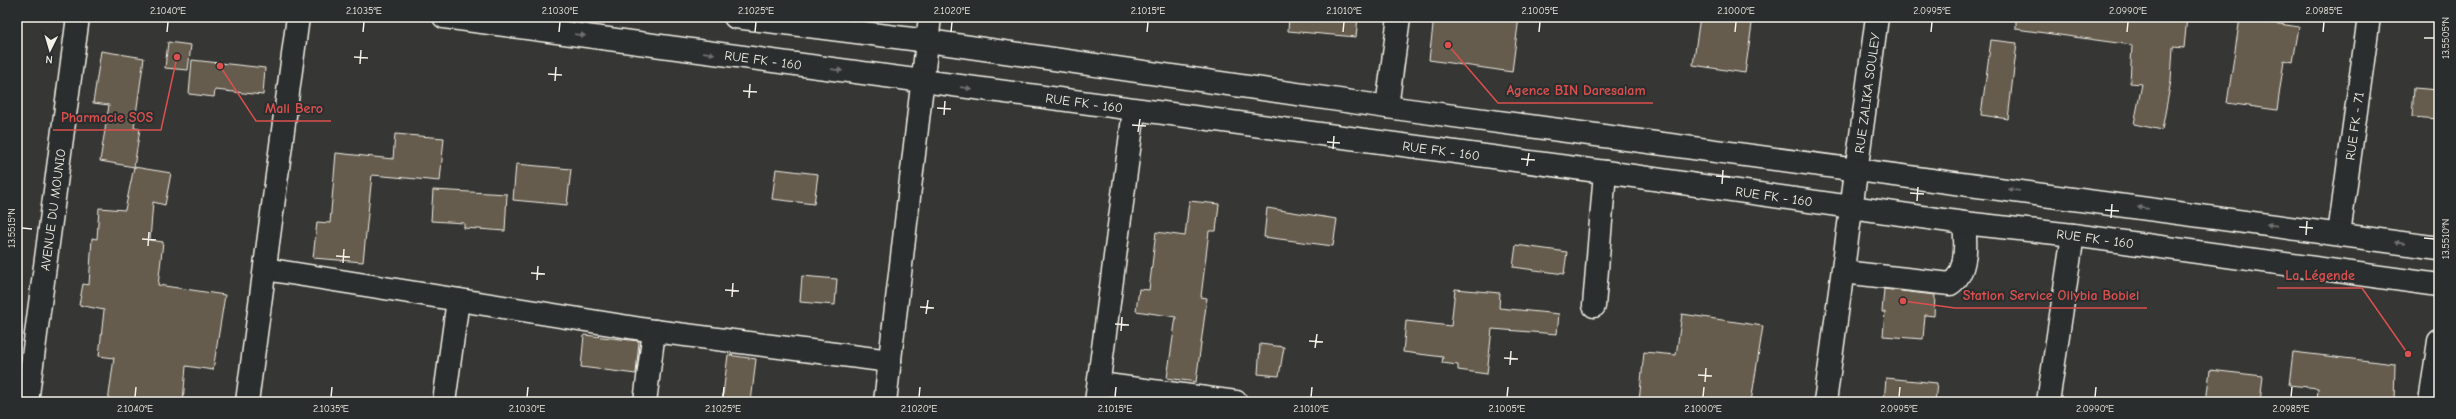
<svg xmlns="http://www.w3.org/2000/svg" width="2456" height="419" viewBox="0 0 2456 419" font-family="'Comic Neue',sans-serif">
<rect width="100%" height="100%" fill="#363634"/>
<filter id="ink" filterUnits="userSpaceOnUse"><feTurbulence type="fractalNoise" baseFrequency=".025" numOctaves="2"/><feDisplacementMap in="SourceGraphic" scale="8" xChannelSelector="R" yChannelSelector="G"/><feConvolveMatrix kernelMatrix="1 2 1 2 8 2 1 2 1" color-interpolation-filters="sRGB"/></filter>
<g filter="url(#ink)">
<g fill="#655c4d" stroke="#f4f1e8">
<path d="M1289,17H1358L1356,37L1288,31Z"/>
<path d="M1434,17H1519L1512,72L1429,60Z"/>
<path d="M1700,17H1753L1745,73L1693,65Z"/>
<path d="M2016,17H2187L2184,48L2173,47L2171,81L2162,130L2134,124L2142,84L2130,83L2132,45L2016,29Z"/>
<path d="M2240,18L2299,27L2293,62L2284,60L2277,110L2227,103Z"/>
<path d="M1991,40L2017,43L2008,119L1981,115Z"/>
<path d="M168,42L191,45L188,70L165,68Z"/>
<path d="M101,51L144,58L134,128L140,129L134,167L100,161L109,105L93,103Z"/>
<path d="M192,60L265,68L263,95L215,90L214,97L189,94Z"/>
<path d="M2414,88L2439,90V119L2412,117Z"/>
<path d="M395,134L444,138L440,181L372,175L363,262L313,258L317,222L330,223L336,153L393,159Z"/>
<path d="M516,164L571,169L567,205L513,200Z"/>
<path d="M134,167L171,173L165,205L153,202L150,240L163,242L158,285L225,295L213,370L186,366L183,402H108L114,358L99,356L104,310L79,305L83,284L89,285L92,238L97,239L99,208L125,210Z"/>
<path d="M776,169L818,174L814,204L772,199Z"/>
<path d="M433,190L507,194L505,231L464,228V223L431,221Z"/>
<path d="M1189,201L1219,204L1216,231H1209L1201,297L1207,298L1196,382L1167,378L1176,317L1136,311L1139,289L1149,290L1156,232L1185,236Z"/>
<path d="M1267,208L1337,219L1333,246L1264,237Z"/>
<path d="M1516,245L1567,252L1564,274L1513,267Z"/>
<path d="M802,276L837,279L835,305L800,302Z"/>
<path d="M1455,289L1500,293L1499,308L1559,314L1557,334L1492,329L1487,374L1458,370V365L1442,363L1443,357L1403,352L1406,321L1451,326Z"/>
<path d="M1884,289L1935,295L1934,316L1925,315L1923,339L1883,336L1885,312H1882Z"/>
<path d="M1682,314L1763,326L1751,402H1639L1644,352L1676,355Z"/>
<path d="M584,335L639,341L636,374L581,367Z"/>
<path d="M1260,344L1284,347L1279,376L1258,374Z"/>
<path d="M2293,352L2395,364L2394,402H2317L2318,388L2289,385Z"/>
<path d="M728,355L756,359L751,402H722Z"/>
<path d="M2210,370L2263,376L2260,402H2206Z"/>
<path d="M1886,378L1937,383L1935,402H1884Z"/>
</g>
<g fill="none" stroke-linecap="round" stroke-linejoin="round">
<defs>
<g id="minor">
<path d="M1387,107L1399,17"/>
<path id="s1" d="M2339,234L2369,17"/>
<path d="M265,269L654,331L890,361"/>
<path d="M1843,272L1950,284C1968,273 1966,242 1964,223"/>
<path d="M1594,306L1605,172"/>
<path d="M1099,384L1236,402"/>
<path id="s2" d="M27,402L78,17"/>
<path d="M247,402L298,17"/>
<path d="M444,402L458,300"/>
<path d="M645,402L654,331"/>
<path d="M885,402L930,17"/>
<path d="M1096,402L1134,111"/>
<path id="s3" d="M1825,402L1877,17"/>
<path d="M2048,402L2073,235"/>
<path d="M2430,402L2439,341"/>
</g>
<g id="major">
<path id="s4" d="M444,17L1605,172L1964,223L2073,235L2439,285"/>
<path d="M735,17L928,41L1387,107L2439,248"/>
</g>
</defs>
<use href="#minor" stroke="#f4f1e8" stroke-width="25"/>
<use href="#major" stroke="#f4f1e8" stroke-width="25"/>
<use href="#minor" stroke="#2a2d2e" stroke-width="22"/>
<use href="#major" stroke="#2a2d2e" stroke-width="22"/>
</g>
<defs><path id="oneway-solid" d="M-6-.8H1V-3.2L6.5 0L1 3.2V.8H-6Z"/></defs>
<g fill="#71726f">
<use href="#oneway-solid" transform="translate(580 35) rotate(8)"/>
<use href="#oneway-solid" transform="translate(709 53) rotate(8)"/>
<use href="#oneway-solid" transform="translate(837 70) rotate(8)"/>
<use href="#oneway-solid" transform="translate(966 88) rotate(8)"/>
<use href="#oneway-solid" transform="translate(2014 190) rotate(-172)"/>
<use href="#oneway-solid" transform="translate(2143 208) rotate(-172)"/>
<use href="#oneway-solid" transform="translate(2272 225) rotate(-172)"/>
<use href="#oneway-solid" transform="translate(2400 243) rotate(-172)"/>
</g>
</g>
<path fill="none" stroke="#f4f1e8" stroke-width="1.5" d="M167,32L168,22M363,32L364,22M559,32L560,22M755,32L756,22M951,32L952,22M1147,32L1148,22M1343,32L1344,22M1539,32L1540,22M1735,32L1736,22M1931,32L1932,22M2127,32L2128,22M2323,32L2324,22M2424,38H2434M354,57L368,58M360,64L361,50M548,74L562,75M555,81L556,67M743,91L757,92M749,98L750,84M937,108L951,109M944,115L945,101M1132,125L1146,126M1138,132L1140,119M1327,142L1340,143M1333,149L1334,136M1521,159L1535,160M1527,166L1529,153M1716,176L1730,177M1722,184L1723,170M1910,193L1924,194M1917,201L1918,187M2105,210L2119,211M2111,218L2112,204M2299,227L2313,228M22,228L32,229M2306,235L2307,221M2424,238L2434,239M142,239L156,240M148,246L149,232M336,256L350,257M343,263L344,249M531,273L545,274M537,280L538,266M725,290L739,291M732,297L733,283M920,307L934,308M926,314L928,300M1115,324L1129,325M1121,331L1122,317M1309,341L1323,342M1315,348L1317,334M1504,358L1518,359M1510,365L1511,351M1698,375L1712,376M1705,382L1706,368M135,397L136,387M331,397L332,387M527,397L528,387M723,397L724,387M919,397L920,387M1115,397L1116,387M1311,397L1312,387M1507,397L1508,387M1703,397L1704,387M1899,397L1900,387M2095,397L2096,387M2291,397L2292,387"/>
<g text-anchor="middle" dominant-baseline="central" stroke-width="4" stroke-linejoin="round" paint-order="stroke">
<g font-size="13" fill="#f4f1e8" stroke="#2a2d2e">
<text stroke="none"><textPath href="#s4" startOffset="322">RUE FK - 160</textPath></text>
<text stroke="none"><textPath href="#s3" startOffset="312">RUE ZALIKA SOULEY</textPath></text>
<text stroke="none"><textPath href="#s4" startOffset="646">RUE FK - 160</textPath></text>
<text stroke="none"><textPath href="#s1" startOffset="109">RUE FK - 71</textPath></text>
<text stroke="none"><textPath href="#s4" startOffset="1006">RUE FK - 160</textPath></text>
<text stroke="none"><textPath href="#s4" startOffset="1342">RUE FK - 160</textPath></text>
<text stroke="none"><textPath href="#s2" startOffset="194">AVENUE DU MOUNIO</textPath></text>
<text stroke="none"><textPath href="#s4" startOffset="1666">RUE FK - 160</textPath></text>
</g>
</g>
<path fill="none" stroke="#dc504e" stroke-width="1.5" d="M1448 45L1498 103H1653M220 66L256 121H331M177 57L161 130H53M2408 354L2362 288H2277M1903 301L1955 308H2147"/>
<g fill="#dc504e" stroke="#2a2d2e" stroke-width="1.5">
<circle cx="1448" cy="45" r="4"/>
<circle cx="220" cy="66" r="4"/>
<circle cx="177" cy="57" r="4"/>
<circle cx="2408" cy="354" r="4"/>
<circle cx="1903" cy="301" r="4"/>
</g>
<g font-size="14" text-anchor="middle" font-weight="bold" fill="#dc504e" stroke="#2a2d2e" stroke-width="4" stroke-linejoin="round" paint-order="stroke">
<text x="1576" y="95">Agence BIN Daresalam</text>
<text x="294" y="113">Mali Bero</text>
<text x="107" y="122">Pharmacie SOS</text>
<text x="2320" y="280">La Légende</text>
<text x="2051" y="300">Station Service Oilybia Bobiel</text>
</g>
<rect width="2456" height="419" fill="none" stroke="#2a2d2e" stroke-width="44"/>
<g transform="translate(50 50) rotate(185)" stroke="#2a2d2e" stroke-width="3" paint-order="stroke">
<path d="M0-3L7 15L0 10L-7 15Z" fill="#f4f1e8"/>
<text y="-6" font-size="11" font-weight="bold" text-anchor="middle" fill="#f4f1e8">N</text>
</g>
<rect x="22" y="22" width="2412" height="375" fill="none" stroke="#f4f1e8" stroke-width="1.5"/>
<g font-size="10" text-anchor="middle" fill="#f4f1e8">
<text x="168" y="14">2.1040°E</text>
<text x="364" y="14">2.1035°E</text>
<text x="560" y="14">2.1030°E</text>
<text x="756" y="14">2.1025°E</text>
<text x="952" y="14">2.1020°E</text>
<text x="1148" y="14">2.1015°E</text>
<text x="1344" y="14">2.1010°E</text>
<text x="1540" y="14">2.1005°E</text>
<text x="1736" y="14">2.1000°E</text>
<text x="1932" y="14">2.0995°E</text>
<text x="2128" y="14">2.0990°E</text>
<text x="2324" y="14">2.0985°E</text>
<text transform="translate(2445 38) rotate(-90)" y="4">13.5505°N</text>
<text transform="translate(11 228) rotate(-90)" y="4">13.5515°N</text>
<text transform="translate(2445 239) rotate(-90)" y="4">13.5510°N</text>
<text x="135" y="412">2.1040°E</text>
<text x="331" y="412">2.1035°E</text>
<text x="527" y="412">2.1030°E</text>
<text x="723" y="412">2.1025°E</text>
<text x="919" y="412">2.1020°E</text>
<text x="1115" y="412">2.1015°E</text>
<text x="1311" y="412">2.1010°E</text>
<text x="1507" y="412">2.1005°E</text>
<text x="1703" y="412">2.1000°E</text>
<text x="1899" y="412">2.0995°E</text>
<text x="2095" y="412">2.0990°E</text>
<text x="2291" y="412">2.0985°E</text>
</g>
</svg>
